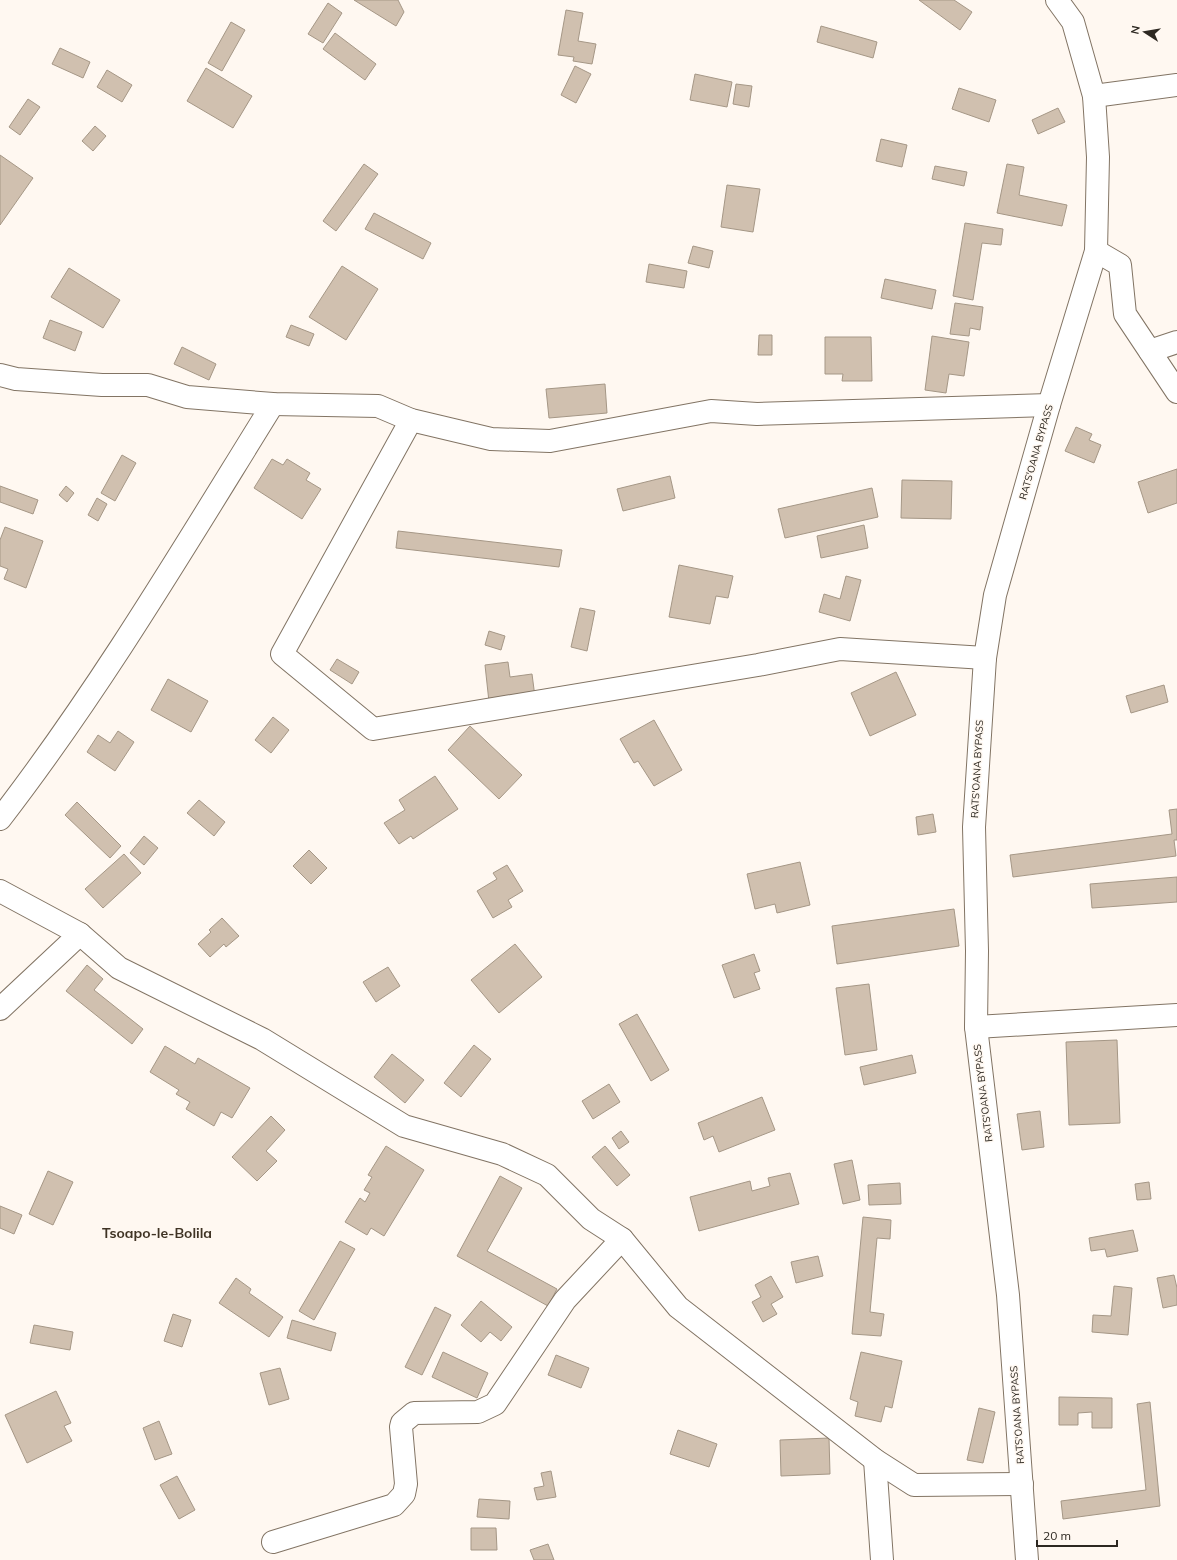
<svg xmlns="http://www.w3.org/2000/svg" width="1177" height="1560" viewBox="0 0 1177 1560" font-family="Mulish,sans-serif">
<rect width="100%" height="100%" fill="#fff8f1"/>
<g fill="#d0c0af" stroke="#a59786">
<path d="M354,0H398L404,12L396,26Z"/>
<path d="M919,0H954L972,12L960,30Z"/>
<path d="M328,3L342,13L323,43L308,34Z"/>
<path d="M566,10L583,13L578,41L596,44L592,64L573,61L574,57L558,55Z"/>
<path d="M231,22L245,30L222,71L208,63Z"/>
<path d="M821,26L877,42L873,58L817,42Z"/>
<path d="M335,33L376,64L365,80L323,49Z"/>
<path d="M60,48L90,62L83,78L52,64Z"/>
<path d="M575,66L591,74L576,103L561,95Z"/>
<path d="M206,68L252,96L233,128L187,101Z"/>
<path d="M107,70L132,85L122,102L97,87Z"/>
<path d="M695,74L732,82L727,107L690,100Z"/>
<path d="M736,84L752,86L749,107L733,104Z"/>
<path d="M959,88L996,100L989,122L952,109Z"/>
<path d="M28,99L40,107L20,135L9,127Z"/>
<path d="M1058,108L1065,122L1038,134L1032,120Z"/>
<path d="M95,126L106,136L93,151L82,141Z"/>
<path d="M881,139L907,145L902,167L876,161Z"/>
<path d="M0,155L33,178L0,225Z"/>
<path d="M364,164L378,174L336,231L323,221Z"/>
<path d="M1007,164L1024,167L1019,195L1067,205L1062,226L997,213Z"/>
<path d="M935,166L967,172L964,186L932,179Z"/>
<path d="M727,185L760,189L753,232L721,227Z"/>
<path d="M374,213L431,243L423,259L365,229Z"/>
<path d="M965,223L1003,229L1001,245L982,243L973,300L953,296Z"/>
<path d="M693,246L713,251L709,268L688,263Z"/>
<path d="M649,264L687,271L684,288L646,282Z"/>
<path d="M342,266L378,289L346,340L309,317Z"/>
<path d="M69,268L120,300L103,328L51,297Z"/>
<path d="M885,279L936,290L932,309L881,298Z"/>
<path d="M955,303L983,307L980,330L970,328L969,336L950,334Z"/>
<path d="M50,320L82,332L75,351L43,338Z"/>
<path d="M291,325L314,334L309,346L286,337Z"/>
<path d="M759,335H772V355H758Z"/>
<path d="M932,336L969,342L964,376L949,374L946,393L925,390Z"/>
<path d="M825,337H871L872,381H842L843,374H825Z"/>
<path d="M182,347L216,364L209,380L174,364Z"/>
<path d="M605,384L607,413L549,418L546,389Z"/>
<path d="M1076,427L1092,434L1089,440L1101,445L1094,463L1065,451Z"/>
<path d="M122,455L136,463L115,501L101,493Z"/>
<path d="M272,459L283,465L287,459L310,473L306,480L321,489L302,519L254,488Z"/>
<path d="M1177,469V503L1148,513L1138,482Z"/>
<path d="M670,476L675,498L623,511L617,489Z"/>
<path d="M902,480L952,481L951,519L901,518Z"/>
<path d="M0,486L38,500L33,514L0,502Z"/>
<path d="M66,486L74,493L67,502L59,495Z"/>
<path d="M872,488L878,517L785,538L778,509Z"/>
<path d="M97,498L107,504L98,521L88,515Z"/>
<path d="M864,525L868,548L821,558L817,536Z"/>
<path d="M5,527L43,541L26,588L4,579L8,569L0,566V540Z"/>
<path d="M398,531L562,550L559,567L396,548Z"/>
<path d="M679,565L733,576L728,598L716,596L710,624L669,617Z"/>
<path d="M846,576L861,580L850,621L819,612L824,594L840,599Z"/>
<path d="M580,608L595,611L587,651L571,647Z"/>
<path d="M489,631L505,636L501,650L485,645Z"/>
<path d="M337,659L359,672L352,684L330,670Z"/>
<path d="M508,662L510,677L532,674L535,697L489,702L485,665Z"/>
<path d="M896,672L916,715L870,736L851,693Z"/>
<path d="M168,679L208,701L191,732L151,710Z"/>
<path d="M1164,685L1168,702L1131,713L1126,696Z"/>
<path d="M273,717L289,730L271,753L255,740Z"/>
<path d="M654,720L682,770L654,786L638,761L634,763L620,739Z"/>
<path d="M470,726L522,775L499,799L448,750Z"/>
<path d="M118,731L134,742L115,771L87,752L98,735L110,743Z"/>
<path d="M435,776L458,809L413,839L411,836L399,844L384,823L405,810L399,800Z"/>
<path d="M199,800L225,822L214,836L187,813Z"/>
<path d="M77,802L121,846L110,858L65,815Z"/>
<path d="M1177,809V840H1174L1176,856L1013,877L1010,855L1172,834L1169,810Z"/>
<path d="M933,814L936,832L918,835L916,817Z"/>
<path d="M144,836L158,848L144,865L130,853Z"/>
<path d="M309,850L327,868L311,884L293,866Z"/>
<path d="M124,854L141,873L103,908L85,889Z"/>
<path d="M800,862L810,905L777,913L775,904L755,909L747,874Z"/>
<path d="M507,865L523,891L508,900L512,907L493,918L477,891L497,879L493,873Z"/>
<path d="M1177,877V902L1092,908L1090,884Z"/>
<path d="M954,909L959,946L837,964L832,926Z"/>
<path d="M222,918L239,936L226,947L224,944L210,957L198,944L211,932L209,930Z"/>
<path d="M515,944L542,977L499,1013L471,980Z"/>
<path d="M754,954L760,971L754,973L760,989L734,998L722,965Z"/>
<path d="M87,965L103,979L94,990L143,1029L132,1044L66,991Z"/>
<path d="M388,967L400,986L376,1002L363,982Z"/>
<path d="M869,984L877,1050L845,1055L836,988Z"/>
<path d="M637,1014L669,1070L651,1081L619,1024Z"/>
<path d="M1117,1040L1120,1123L1069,1125L1066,1042Z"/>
<path d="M474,1045L491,1059L461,1097L444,1083Z"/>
<path d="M165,1046L195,1064L198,1058L250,1088L232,1118L221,1112L214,1126L186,1109L190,1102L176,1094L179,1090L150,1072Z"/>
<path d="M392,1054L424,1080L405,1103L374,1077Z"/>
<path d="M912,1055L916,1073L864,1085L860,1067Z"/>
<path d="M609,1084L620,1102L593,1119L582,1101Z"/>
<path d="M762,1097L775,1130L719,1152L713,1136L704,1140L698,1123Z"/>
<path d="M1040,1111L1044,1147L1022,1150L1017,1114Z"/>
<path d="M271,1116L285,1130L266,1151L277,1161L257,1181L232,1157Z"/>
<path d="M621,1131L629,1142L619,1149L612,1138Z"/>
<path d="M386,1146L424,1170L384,1236L371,1228L367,1235L345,1222L360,1198L365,1202L370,1193L364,1190L372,1177L368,1175Z"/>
<path d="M605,1146L630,1175L617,1186L592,1157Z"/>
<path d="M852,1160L860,1200L843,1204L834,1164Z"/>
<path d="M48,1171L73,1182L53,1225L29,1214Z"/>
<path d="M790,1173L799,1204L699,1231L690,1197L750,1181L752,1191L770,1186L768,1178Z"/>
<path d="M500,1176L522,1188L487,1251L557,1289L548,1306L457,1256Z"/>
<path d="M1149,1182L1151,1199L1137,1200L1135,1184Z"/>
<path d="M900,1183L901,1204L869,1205L868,1185Z"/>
<path d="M0,1206L22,1215L14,1234L0,1228Z"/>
<path d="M863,1217L891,1220L890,1239L877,1238L870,1312L884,1314L881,1336L852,1334Z"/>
<path d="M1133,1230L1138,1251L1107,1257L1105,1249L1091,1251L1089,1238Z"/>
<path d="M340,1241L355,1249L314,1320L299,1311Z"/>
<path d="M818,1256L823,1276L796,1283L791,1262Z"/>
<path d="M1174,1275L1177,1288V1305L1163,1308L1157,1278Z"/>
<path d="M771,1276L783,1297L771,1304L777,1314L763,1322L752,1302L761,1297L755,1285Z"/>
<path d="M236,1278L251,1289L249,1293L283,1317L269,1337L219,1303Z"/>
<path d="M1114,1286L1132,1288L1128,1335L1092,1332L1093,1315L1111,1316Z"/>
<path d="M481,1301L512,1327L501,1341L490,1332L481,1342L461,1325Z"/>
<path d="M435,1307L451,1315L422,1375L405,1367Z"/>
<path d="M173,1314L191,1320L182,1347L164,1341Z"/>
<path d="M292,1320L336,1333L331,1351L287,1338Z"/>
<path d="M34,1325L73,1332L70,1350L30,1343Z"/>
<path d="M443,1352L488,1373L477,1398L432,1377Z"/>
<path d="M861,1352L902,1361L892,1408L885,1406L881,1422L855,1416L858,1402L850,1399Z"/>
<path d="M556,1355L589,1368L581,1388L548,1375Z"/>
<path d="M280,1368L289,1399L269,1405L260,1373Z"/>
<path d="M56,1391L71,1423L64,1426L72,1441L27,1463L5,1415Z"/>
<path d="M1059,1397L1112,1398V1428H1092V1412L1078,1413V1425H1059Z"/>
<path d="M1150,1402L1160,1506L1063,1519L1061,1501L1146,1490L1137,1404Z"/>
<path d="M979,1408L995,1412L983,1463L967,1460Z"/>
<path d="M159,1421L172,1454L155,1460L143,1428Z"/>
<path d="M678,1430L717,1444L709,1467L670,1454Z"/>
<path d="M829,1438L830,1474L781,1476L780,1440Z"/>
<path d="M551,1471L556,1497L537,1500L534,1488L544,1486L541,1473Z"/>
<path d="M177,1476L195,1510L179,1519L160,1485Z"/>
<path d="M479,1499L510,1501L509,1519L477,1517Z"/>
<path d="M471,1528H496L497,1550H471Z"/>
<path d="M548,1544L554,1560H534L530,1550Z"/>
</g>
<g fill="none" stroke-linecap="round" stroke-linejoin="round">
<defs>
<g id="minor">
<path d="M1094,96L1177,85"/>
<path d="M1096,251L1120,265L1125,314L1177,392"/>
<path d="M1150,351L1177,342"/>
<path d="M0,375L16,379L102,385H148L187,397L273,404L378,406L411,420L491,439L550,441L711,411L757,414L1049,405"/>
<path d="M411,420L282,654L373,729L758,665L840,649L985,658"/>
<path d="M0,819C101,688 186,544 273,404"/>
<path d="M0,891L80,934L119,968L262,1039L404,1126L502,1154L547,1175L591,1219L622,1239L678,1307L875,1460L914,1485L1022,1484"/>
<path d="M0,1009L80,934"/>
<path d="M976,1027L1177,1015"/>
<path d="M875,1460L882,1560"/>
<path d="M273,1542L394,1505L404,1494L406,1484L401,1427L402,1423L414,1413L478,1412L495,1404L565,1300L622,1239"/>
</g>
<path id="tertiary" d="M1027,1560L1008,1295L976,1027L977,951L974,827L985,658L995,595L1049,405L1096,251L1098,157L1094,96L1073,22L1057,0"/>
</defs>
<use href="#minor" stroke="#827464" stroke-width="24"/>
<use href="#tertiary" stroke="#827464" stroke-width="24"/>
<use href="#minor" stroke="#fff" stroke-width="22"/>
<use href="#tertiary" stroke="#fff" stroke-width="22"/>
</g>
<g text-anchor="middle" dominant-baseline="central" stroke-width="3" stroke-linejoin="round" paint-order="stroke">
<g font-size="10" fill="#2d2821" stroke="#fff8f1">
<text transform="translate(1036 452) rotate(-74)">RATS'OANA BYPASS</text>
<text transform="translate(977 769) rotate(-87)">RATS'OANA BYPASS</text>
<text transform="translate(983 1093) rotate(-97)">RATS'OANA BYPASS</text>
<text transform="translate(1017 1415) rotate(-94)">RATS'OANA BYPASS</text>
</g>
<g font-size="14" font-weight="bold" fill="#3f3324" stroke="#fff8f1">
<text x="157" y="1233">Tsoapo-le-Bolila</text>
</g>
</g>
<g transform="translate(1145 32) rotate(282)" stroke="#fff8f1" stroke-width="3" paint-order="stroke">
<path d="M0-3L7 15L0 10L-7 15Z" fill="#2d2821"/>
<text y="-6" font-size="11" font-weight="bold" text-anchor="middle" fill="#2d2821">N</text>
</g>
<path d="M1037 1540v6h80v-6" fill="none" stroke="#2d2821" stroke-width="2"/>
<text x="1043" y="1540" font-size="12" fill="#2d2821" stroke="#fff8f1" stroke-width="3" paint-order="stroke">20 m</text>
</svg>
